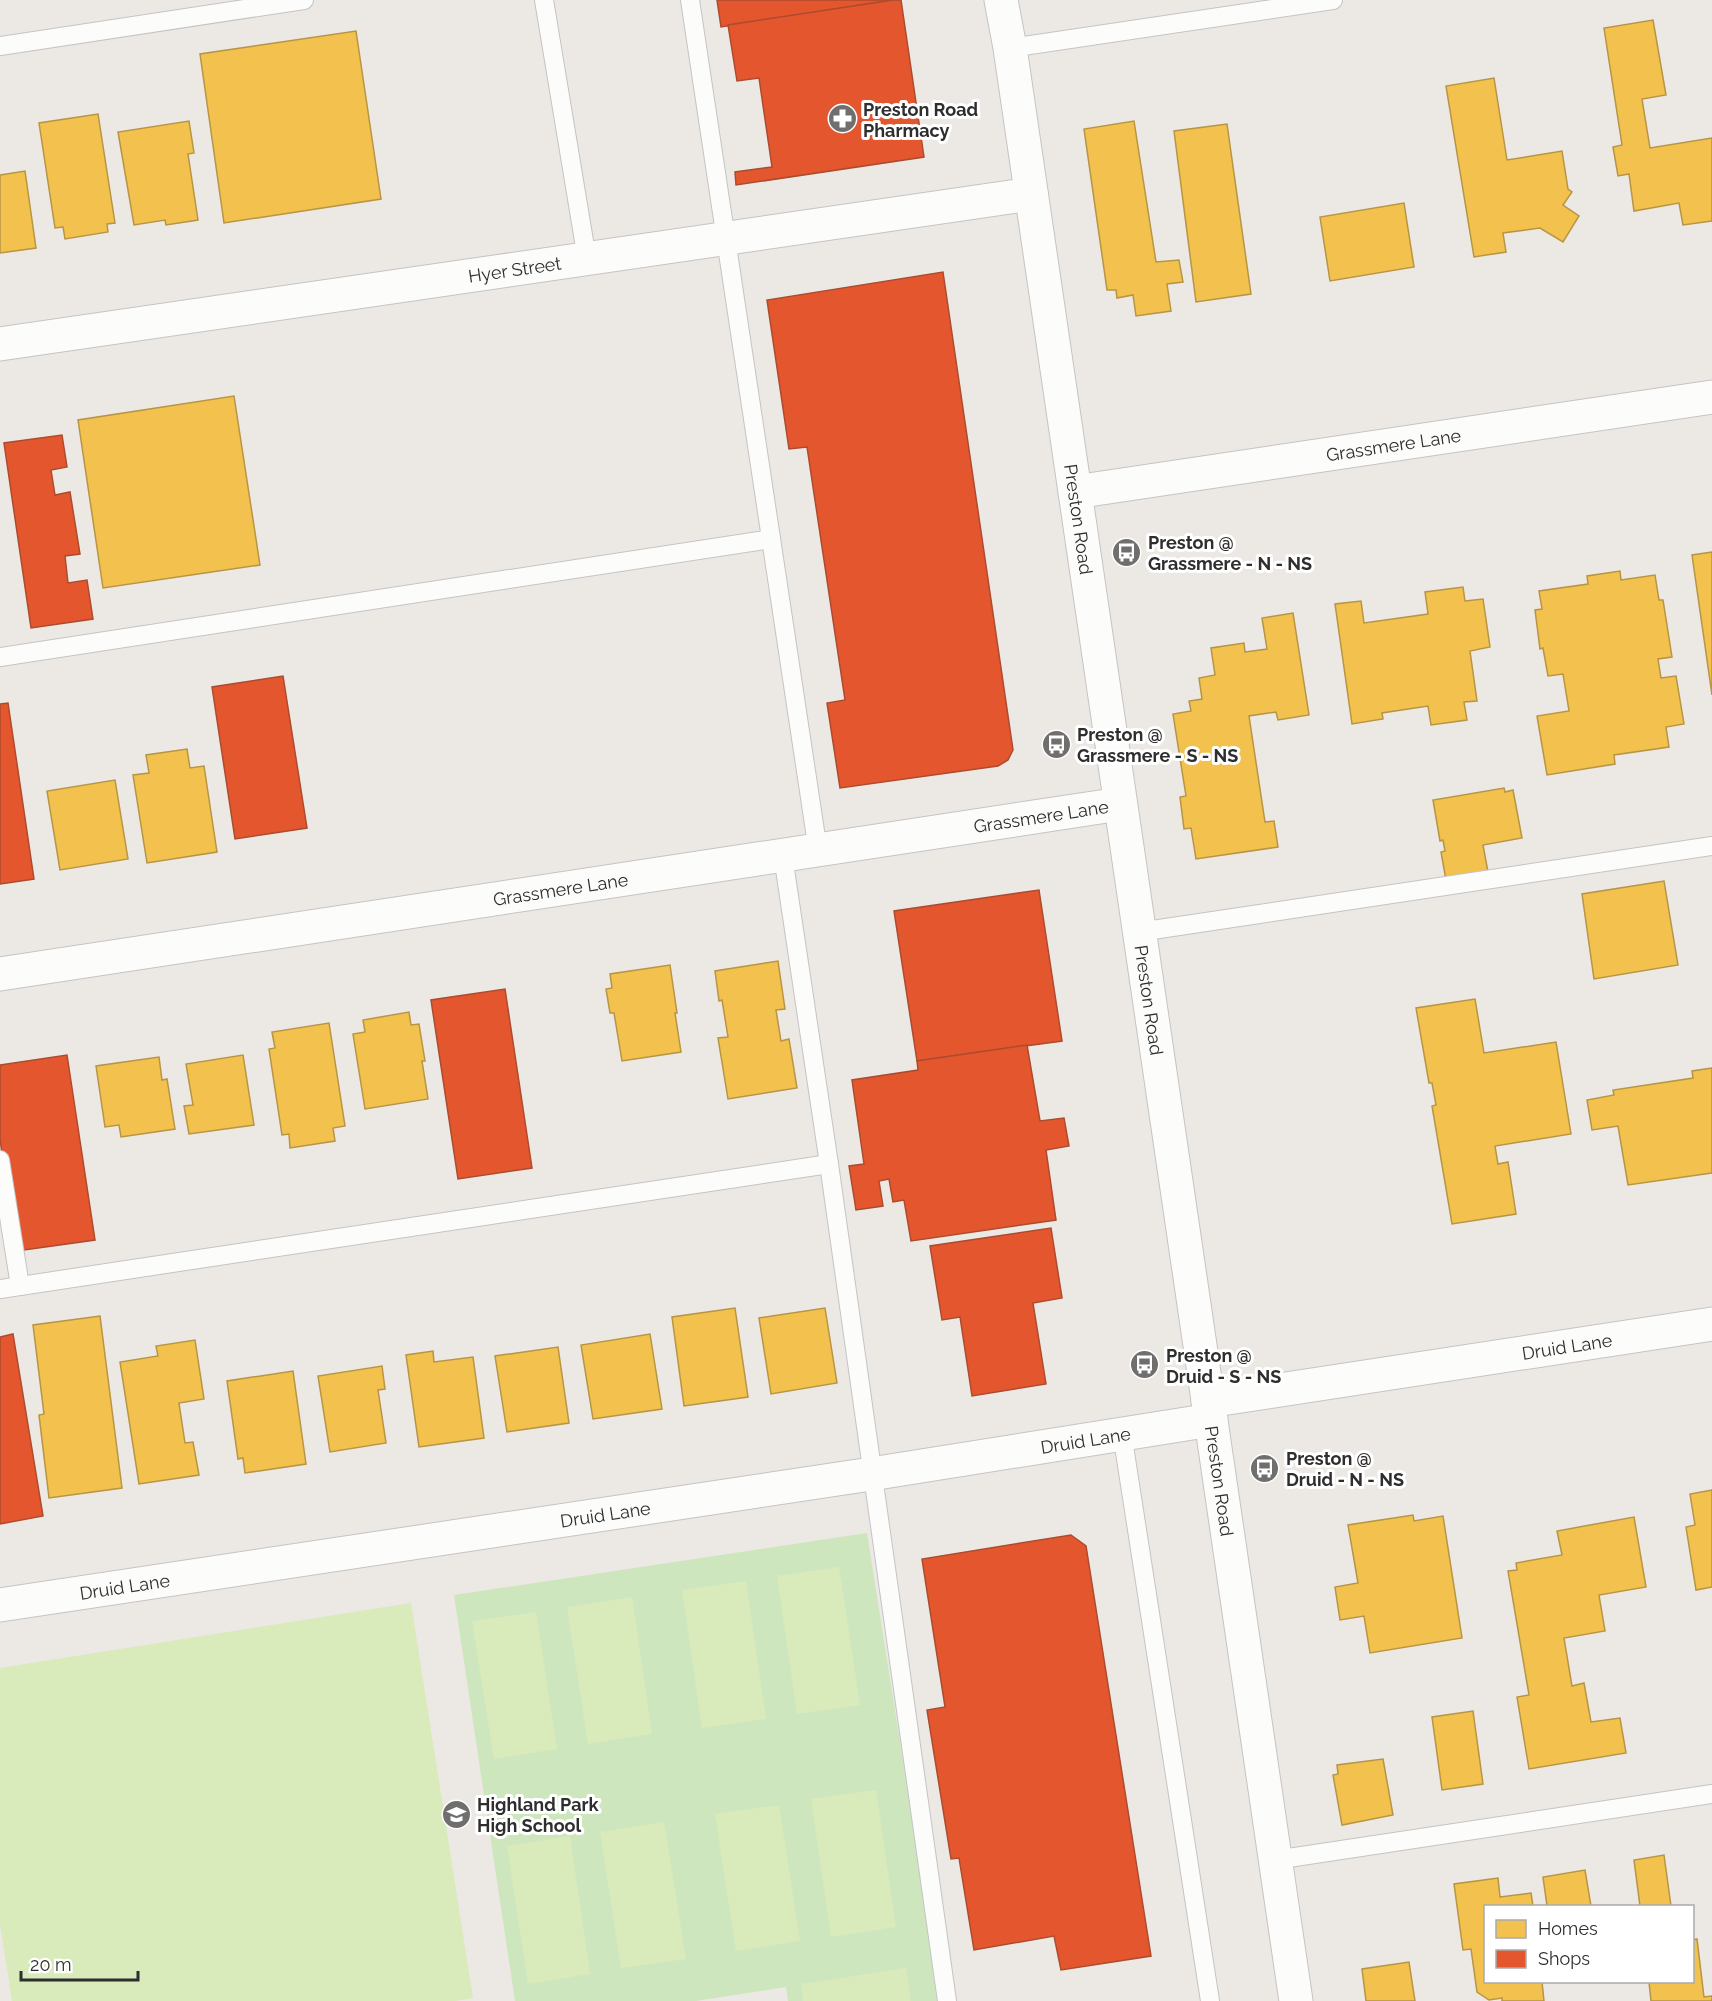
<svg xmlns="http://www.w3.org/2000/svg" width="1712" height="2001" viewBox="0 0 1712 2001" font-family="Raleway,sans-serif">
<rect width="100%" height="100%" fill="#ece8e4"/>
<path fill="#cee6be" d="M867,1533L935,1963L942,2001H788L786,1987L696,2001H515L454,1595Z"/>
<g fill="#d9eabb">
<path d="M839,1567L860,1705L797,1714L777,1576Z"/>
<path d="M746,1581L766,1719L702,1728L682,1590Z"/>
<path d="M632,1597L652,1734L588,1744L567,1607Z"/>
<path d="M411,1603L473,1998L455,2001H12L0,1924V1668Z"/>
<path d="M536,1612L557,1749L494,1759L472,1621Z"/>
<path d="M876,1790L896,1927L831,1937L811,1799Z"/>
<path d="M779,1805L800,1941L736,1951L715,1814Z"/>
<path d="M664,1822L686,1959L621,1968L600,1832Z"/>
<path d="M570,1836L590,1974L528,1984L507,1846Z"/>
<path d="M906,1968L911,2001H803L801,1984Z"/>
</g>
<g fill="#f2c14e" stroke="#b79544" stroke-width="1.5">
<path d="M1653,20L1666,95L1642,99L1650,148L1712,138V221L1683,225L1679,203L1634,211L1629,174L1618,176L1613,147L1622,145L1604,28Z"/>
<path d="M356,31L381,199L224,223L200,54Z"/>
<path d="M1494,78L1507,160L1562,151L1568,189L1572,192L1563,205L1579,216L1563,242L1540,228L1503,233L1506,252L1474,257L1446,86Z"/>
<path d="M98,114L115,223L107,224L108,232L65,239L63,227L55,228L39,123Z"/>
<path d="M189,121L194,153L188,154L198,220L166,225L165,220L134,225L118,132Z"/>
<path d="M1134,121L1156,262L1179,260L1183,282L1167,284L1171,311L1136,316L1133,295L1117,298L1116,290H1107L1084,129Z"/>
<path d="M1227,124L1251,294L1196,302L1174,131Z"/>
<path d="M25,171L36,248L0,253V175Z"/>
<path d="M1404,203L1414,267L1330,281L1320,217Z"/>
<path d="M234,396L260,565L103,588L78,420Z"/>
<path d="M1712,552V695L1692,555Z"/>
<path d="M1620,571L1621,580L1655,575L1659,600H1663L1672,657L1658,659L1661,678L1676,676L1684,724L1666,727L1669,747L1614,755L1615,764L1547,775L1537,716L1569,711L1563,674L1548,676L1543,648L1540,649L1535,610L1542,609L1539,591L1588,584L1587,576Z"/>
<path d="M1463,587L1465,601L1483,599L1490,647L1470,651L1477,701L1464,702L1467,720L1431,725L1428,706L1382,713L1383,719L1352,724L1335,604L1361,601L1364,623L1428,614L1425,592Z"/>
<path d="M1293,613L1309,715L1278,720L1276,712L1249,716L1265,822L1274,821L1278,847L1196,859L1191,828L1184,829L1180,797L1186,796L1173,714L1191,711L1189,701L1202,699L1199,678L1215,675L1211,648L1244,643L1245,652L1267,649L1262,618Z"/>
<path d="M187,749L190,768L204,766L217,852L147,863L133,775L149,773L146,755Z"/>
<path d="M115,780L128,859L60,870L47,791Z"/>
<path d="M1504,788L1505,792L1513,790L1522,838L1483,845L1488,872L1446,880L1441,852L1445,851L1443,840L1440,841L1433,800Z"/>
<path d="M1664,881L1678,965L1594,979L1582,894Z"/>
<path d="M778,961L785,1009L776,1010L781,1041L789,1039L797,1088L728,1099L718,1038L728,1037L722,1000L719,1001L715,971Z"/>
<path d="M670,965L677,1013H675L681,1052L622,1061L614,1013H610L606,989L612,988L610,974Z"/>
<path d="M1475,999L1484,1053L1556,1042L1571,1134L1495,1146L1498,1164L1508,1162L1516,1214L1452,1224L1432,1106L1436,1105L1432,1083H1429L1416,1008Z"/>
<path d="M409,1012L411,1025L419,1024L425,1061H422L428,1099L365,1109L353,1034L365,1032L363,1020Z"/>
<path d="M329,1023L345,1126L333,1128L335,1141L290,1148L289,1134L282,1135L269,1049L275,1048L272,1032Z"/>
<path d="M243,1055L254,1125L189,1134L184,1106L193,1105L186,1064Z"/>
<path d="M159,1057L162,1080L167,1079L175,1129L121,1137L119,1125L105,1127L96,1066Z"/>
<path d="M1712,1068V1173L1628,1185L1618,1126L1592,1130L1587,1100L1614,1095L1613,1090L1693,1078L1692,1071Z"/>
<path d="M735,1308L748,1397L684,1406L672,1317Z"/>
<path d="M825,1308L837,1383L771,1394L759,1318Z"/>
<path d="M100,1316L122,1488L49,1498L39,1415L44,1414L33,1325Z"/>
<path d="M650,1334L662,1409L593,1419L581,1345Z"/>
<path d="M195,1340L204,1399L179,1403L185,1443L193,1442L199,1475L139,1484L120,1362L158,1356L156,1346Z"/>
<path d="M558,1347L569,1423L507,1432L495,1356Z"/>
<path d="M433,1351L434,1362L473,1357L484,1438L419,1447L406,1355Z"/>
<path d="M382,1366L385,1389L378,1390L386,1443L330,1452L318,1376Z"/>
<path d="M293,1371L306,1464L245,1473L243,1458L238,1459L227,1381Z"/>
<path d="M1712,1490V1587L1696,1590L1686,1527L1695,1525L1690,1494Z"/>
<path d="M1413,1515L1414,1521L1443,1516L1462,1638L1370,1653L1364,1616L1340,1620L1335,1587L1358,1583L1348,1525Z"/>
<path d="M1634,1517L1646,1587L1599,1595L1605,1631L1564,1638L1572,1686L1584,1683L1591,1722L1620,1718L1626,1753L1529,1769L1517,1697L1529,1695L1508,1571L1517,1570L1516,1563L1562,1555L1557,1531Z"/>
<path d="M1473,1711L1483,1784L1442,1790L1432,1717Z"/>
<path d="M1383,1759L1393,1815L1342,1825L1333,1775L1338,1774L1337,1765Z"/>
<path d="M1664,1855L1671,1906H1640L1634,1860Z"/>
<path d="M1585,1870L1591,1906H1547L1543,1877Z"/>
<path d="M1498,1878L1500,1897L1531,1893L1533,1906H1486V1982H1542L1544,2001H1502V1998L1489,2000L1477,1992L1471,1949L1463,1950L1454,1884Z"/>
<path d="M1697,1939L1704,1997L1712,1996V2001H1651L1649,1982H1692V1940Z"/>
<path d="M1409,1962L1415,2001H1366L1362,1969Z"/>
</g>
<g fill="#e4572e" stroke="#ad4b2e" stroke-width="1.5">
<path d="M717,0H893L721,27Z"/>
<path d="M893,0H901L924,157L736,185L735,172L772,167L759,78L737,81L728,25Z"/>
<path d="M943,272L1013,750L1008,760L998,766L840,788L827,703L845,700L807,447L789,449L767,300Z"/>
<path d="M62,435L67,467L51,470L55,495L70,492L80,554L65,556L68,583L87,580L93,619L31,628L4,443Z"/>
<path d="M283,676L307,828L235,839L212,687Z"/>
<path d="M8,703L34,879L0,884V704Z"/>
<path d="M1039,890L1062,1041L917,1061L894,911Z"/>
<path d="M505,989L532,1168L458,1179L431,1000Z"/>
<path d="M1027,1045L1040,1121L1064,1118L1069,1146L1046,1150L1056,1220L911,1241L904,1200L893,1202L889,1179L879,1181L883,1206L856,1210L849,1166L864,1164L852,1080L918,1070L917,1061Z"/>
<path d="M67,1055L95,1240L17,1251L0,1140V1065Z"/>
<path d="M1051,1228L1062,1298L1033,1303L1046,1384L972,1396L960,1317L942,1320L930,1246Z"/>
<path d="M13,1334L43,1516L0,1524V1337Z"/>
<path d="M1071,1535L1086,1546L1151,1956L1061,1970L1054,1936L974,1950L959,1858L951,1859L927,1710L945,1707L922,1559Z"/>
</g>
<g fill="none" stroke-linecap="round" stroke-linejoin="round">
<defs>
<g id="service">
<path d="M544,0L587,259"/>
<path d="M690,0L818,851"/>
<path d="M0,46L304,0"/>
<path d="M1010,48L1333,0"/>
<path d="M0,657L771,539"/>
<path d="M783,856L829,1164L947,2001"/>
<path d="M1139,932L1712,846"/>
<path d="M0,1160L20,1286"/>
<path d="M0,1289L829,1164"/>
<path d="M1122,1433L1210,2001"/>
<path d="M1275,1860L1712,1794"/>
</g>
<g id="minor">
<path id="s1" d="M0,344L1031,194"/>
<path id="s2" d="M1075,492L1712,397"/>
<path id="s3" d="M0,974L1120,804"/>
<path id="s4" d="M1208,1401L1712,1324"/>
<path id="s5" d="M0,1605L871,1474L1211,1420"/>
</g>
<g id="secondary">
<path id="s6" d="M1001,0L1010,48L1296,2001"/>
</g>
</defs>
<use href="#service" stroke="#c5c4c5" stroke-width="20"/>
<use href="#minor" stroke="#c5c4c5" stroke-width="35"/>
<use href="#secondary" stroke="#c5c4c5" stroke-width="35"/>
<use href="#service" stroke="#fcfcfb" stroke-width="18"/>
<use href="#minor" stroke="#fcfcfb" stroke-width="33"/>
<use href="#secondary" stroke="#fcfcfb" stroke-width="33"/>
</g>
<defs>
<symbol id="pharmacy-disc" viewBox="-11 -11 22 22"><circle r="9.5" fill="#706f6e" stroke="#fff"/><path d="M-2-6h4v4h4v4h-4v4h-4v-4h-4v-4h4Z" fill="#fff"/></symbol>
<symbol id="bus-disc" viewBox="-11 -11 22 22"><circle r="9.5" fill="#706f6e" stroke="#fff"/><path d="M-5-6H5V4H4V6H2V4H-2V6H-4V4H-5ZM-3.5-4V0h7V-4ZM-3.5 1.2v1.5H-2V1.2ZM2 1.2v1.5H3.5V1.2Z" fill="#fff"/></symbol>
<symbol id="school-disc" viewBox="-11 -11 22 22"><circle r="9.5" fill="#706f6e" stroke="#fff"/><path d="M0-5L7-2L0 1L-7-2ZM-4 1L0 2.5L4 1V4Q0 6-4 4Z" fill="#fff"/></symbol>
</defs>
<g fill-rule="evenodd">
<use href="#pharmacy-disc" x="826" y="102" width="33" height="33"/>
<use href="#bus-disc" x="1110" y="536" width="33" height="33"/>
<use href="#bus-disc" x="1040" y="728" width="33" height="33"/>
<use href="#bus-disc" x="1128" y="1348" width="33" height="33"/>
<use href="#bus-disc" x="1248" y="1452" width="33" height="33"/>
<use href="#school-disc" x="440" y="1798" width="33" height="33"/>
</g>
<g text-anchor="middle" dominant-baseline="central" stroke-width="6" stroke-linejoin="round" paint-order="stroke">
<g font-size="18" font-weight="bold" fill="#2e2e2e" stroke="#fff" text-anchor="start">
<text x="863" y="109">Preston Road<tspan x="863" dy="21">Pharmacy</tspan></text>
<text x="1148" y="542">Preston @<tspan x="1148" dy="21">Grassmere - N - NS</tspan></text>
<text x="1077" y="734">Preston @<tspan x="1077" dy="21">Grassmere - S - NS</tspan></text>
<text x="1166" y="1355">Preston @<tspan x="1166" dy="21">Druid - S - NS</tspan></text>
<text x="1286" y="1458">Preston @<tspan x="1286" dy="21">Druid - N - NS</tspan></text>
<text x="477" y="1804">Highland Park<tspan x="477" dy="21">High School</tspan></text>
</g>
<g font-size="18" fill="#2e2e2e" stroke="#fff">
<text stroke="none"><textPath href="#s1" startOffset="520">Hyer Street</textPath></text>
<text stroke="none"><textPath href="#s2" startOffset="322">Grassmere Lane</textPath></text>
<text stroke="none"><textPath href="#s6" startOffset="525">Preston Road</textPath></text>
<text stroke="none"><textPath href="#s3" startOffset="1053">Grassmere Lane</textPath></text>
<text stroke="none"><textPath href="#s3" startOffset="567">Grassmere Lane</textPath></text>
<text stroke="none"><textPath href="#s6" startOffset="1011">Preston Road</textPath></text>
<text stroke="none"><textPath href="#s4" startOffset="363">Druid Lane</textPath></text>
<text stroke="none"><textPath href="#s5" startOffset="1098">Druid Lane</textPath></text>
<text stroke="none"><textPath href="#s6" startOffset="1497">Preston Road</textPath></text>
<text stroke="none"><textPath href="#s5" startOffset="612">Druid Lane</textPath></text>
<text stroke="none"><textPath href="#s5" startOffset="126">Druid Lane</textPath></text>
</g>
</g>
<rect x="1484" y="1905" width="210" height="78" fill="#ffffff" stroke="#ababab" stroke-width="1.5"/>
<rect x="1496" y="1920" width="30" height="18" fill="#f2c14e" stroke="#ababab" stroke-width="1.5"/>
<text x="1538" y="1935" font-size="18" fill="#2e2e2e">Homes</text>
<rect x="1496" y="1950" width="30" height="18" fill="#e4572e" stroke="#ababab" stroke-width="1.5"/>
<text x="1538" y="1965" font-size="18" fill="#2e2e2e">Shops</text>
<path d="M21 1971v9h117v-9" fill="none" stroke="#2e2e2e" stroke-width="3"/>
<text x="30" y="1971" font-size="18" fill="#2e2e2e" stroke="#ffffff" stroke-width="4.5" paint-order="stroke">20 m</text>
</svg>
